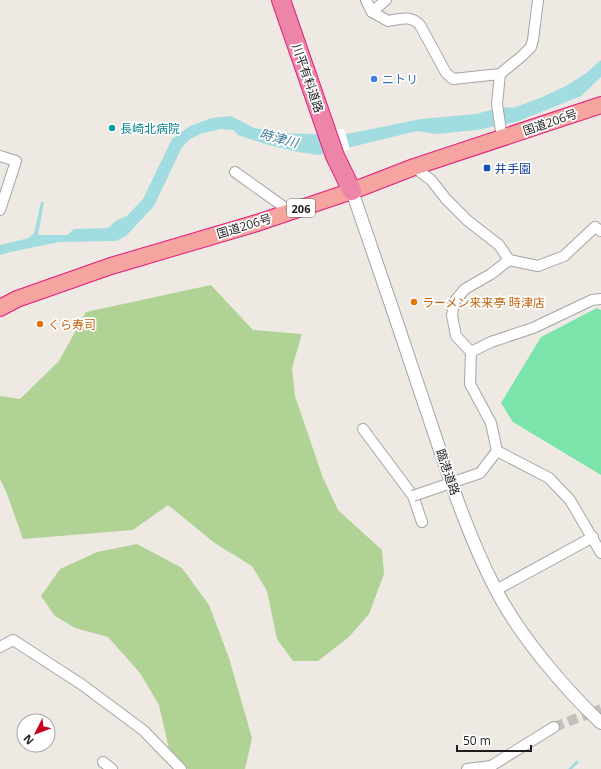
<svg xmlns="http://www.w3.org/2000/svg" width="601" height="769" viewBox="0 0 601 769" font-family="'Open Sans','Noto Sans JP',sans-serif">
<rect width="100%" height="100%" fill="#efe9e3"/>
<g fill="#b0d295">
<path d="M211,285L253,330L302,334L292,368L295,396L323,478L338,510L382,550L384,574L369,614L349,637L318,661H293L277,639L267,591L252,566L216,544L168,505L133,530L23,539L7,494L0,479V396L20,399L59,361L86,312Z"/>
<path d="M137,544L182,568L209,605L229,658L252,738L245,769H188L169,749L159,705L140,673L108,637L75,628L55,616L41,596L60,569L97,552Z"/>
</g>
<path fill="#7be4ab" d="M597,308L601,310V475L513,422L501,403L541,337Z"/>
<path fill="#a0dce0" d="M601,60V77L581,96L516,122L477,130L436,134L417,131L318,155L298,152L265,144L238,135L233,130L220,129L200,134L190,139L182,147L154,206L126,236L116,241L59,242L6,253L0,255V245L29,238L34,233L41,202H44L38,235H67L74,229L108,228L117,220L127,216L143,199L172,139L190,126L212,118L231,116L254,128L281,133L342,135L421,119L476,114L502,107L513,108L540,98L566,86L585,74Z"/>
<path fill="#fff" d="M317,129H344L350,149L326,156Z"/>
<g fill="none" stroke-linecap="round" stroke-linejoin="round">
<path stroke="#a0dce0" stroke-width="3" d="M570,769L577,762"/>
<path stroke="#c5c0bc" stroke-width="10" stroke-dasharray="10 5" stroke-linecap="butt" d="M554,727L601,709"/>
<defs>
<g id="minor">
<path d="M366,0L372,12L388,21C401,19 411,15 420,25L446,73L453,79L500,74L522,56L531,47L533,40L538,0"/>
<path d="M372,12L386,0"/>
<path d="M500,74L497,104L502,138"/>
<path d="M0,156L16,161L0,210"/>
<path d="M414,167L431,180L446,199L468,221L499,245L509,260L491,274L465,289L454,302L452,315L456,336L471,352L470,384L491,423L497,451L549,478L570,500L601,553"/>
<path d="M235,172L291,212"/>
<path d="M509,260L538,266L564,256L595,227L601,231"/>
<path d="M471,352L491,342L533,328L592,300L601,299"/>
<path d="M363,429L413,496L422,522"/>
<path d="M480,473L497,451"/>
<path d="M496,590L593,537"/>
<path d="M0,647L13,640L81,684L143,730L181,769"/>
<path d="M103,762L112,769"/>
<path d="M467,769L491,766L554,727"/>
</g>
<path id="tertiary" d="M352,191C376,260 399,328 422,397C444,461 464,528 495,588C519,635 563,687 601,723"/>
<path id="trunk" d="M0,308L17,299L111,266L257,223L352,191L414,167L601,105"/>
<path id="motorway" d="M281,0L335,156L352,191"/>
</defs>
<use href="#minor" stroke="#a5a5a5" stroke-width="12"/>
<use href="#tertiary" stroke="#a5a5a5" stroke-width="14"/>
<use href="#trunk" stroke="#e5187e" stroke-width="18"/>
<use href="#motorway" stroke="#e5187e" stroke-width="20"/>
<use href="#minor" stroke="#fff" stroke-width="10"/>
<use href="#tertiary" stroke="#fff" stroke-width="12"/>
<use href="#trunk" stroke="#f6a4a0" stroke-width="16"/>
<use href="#motorway" stroke="#ec85a8" stroke-width="18"/>
<defs>
<path id="minor-bridge" d="M413,496L480,473"/>
</defs>
<use href="#minor-bridge" stroke="#a5a5a5" stroke-width="12" stroke-linecap="butt"/>
<use href="#minor-bridge" stroke="#fff" stroke-width="10"/>
</g>
<circle fill="#3f7fe0" stroke="#fff" stroke-width="1.5" cx="374" cy="79" r="4"/>
<circle fill="#0f9aa8" stroke="#fff" stroke-width="1.5" cx="112" cy="128" r="4"/>
<rect fill="#1a4fb4" stroke="#fff" stroke-width="1.5" x="483" y="164" width="8" height="8" rx="2"/>
<g fill="#e8710a" stroke="#fff" stroke-width="1.5">
<circle cx="414" cy="302" r="4"/>
<circle cx="40" cy="324" r="4"/>
</g>
<g text-anchor="middle" dominant-baseline="central" stroke-width="3.5" stroke-linejoin="round" paint-order="stroke">
<rect fill="#fff" stroke="#626262" stroke-width="1" x="287" y="199" width="28" height="18" rx="3"/>
<g font-size="11" font-weight="bold" fill="#1e1e1e">
<text x="301" y="208">206</text>
</g>
<g font-size="12" fill="#1e1e1e" stroke="#fff">
<text transform="translate(308 78) rotate(71)">川平有料道路</text>
<text transform="translate(550 122) rotate(-19)">国道206号</text>
<text transform="translate(244 226) rotate(-17)">国道206号</text>
<text transform="translate(448 472) rotate(71)">臨港道路</text>
</g>
<g font-size="12" fill="#366cbe" stroke="#fff" text-anchor="start">
<text x="382" y="79">ニトリ</text>
</g>
<g font-size="12" fill="#0d838f" stroke="#fff" text-anchor="start">
<text x="120" y="128">長崎北病院</text>
</g>
<g font-size="12" fill="#164399" stroke="#fff" text-anchor="start">
<text x="495" y="168">井手園</text>
</g>
<g font-size="12" fill="#c56008" stroke="#fff" text-anchor="start">
<text x="422" y="302">ラーメン来来亭 時津店</text>
<text x="48" y="324">くら寿司</text>
</g>
<g font-size="13" font-style="italic" fill="#3c7a9b" stroke="#fff">
<text transform="translate(279 138) rotate(15)">時津川</text>
</g>
</g>
<g transform="translate(36 733) rotate(228)"><circle r="19" fill="#ffffff" stroke="#a5a5a5"/>
<path d="M0-3L7 15L0 10L-7 15Z" fill="#cb0020"/>
<text y="-6" font-size="11" font-weight="bold" text-anchor="middle" fill="#1e1e1e">N</text>
</g>
<path d="M457 745v6h74v-6" fill="none" stroke="#1e1e1e" stroke-width="2"/>
<text x="463" y="745" font-size="12" fill="#1e1e1e" stroke="#ffffff" stroke-width="3" paint-order="stroke">50 m</text>
</svg>
